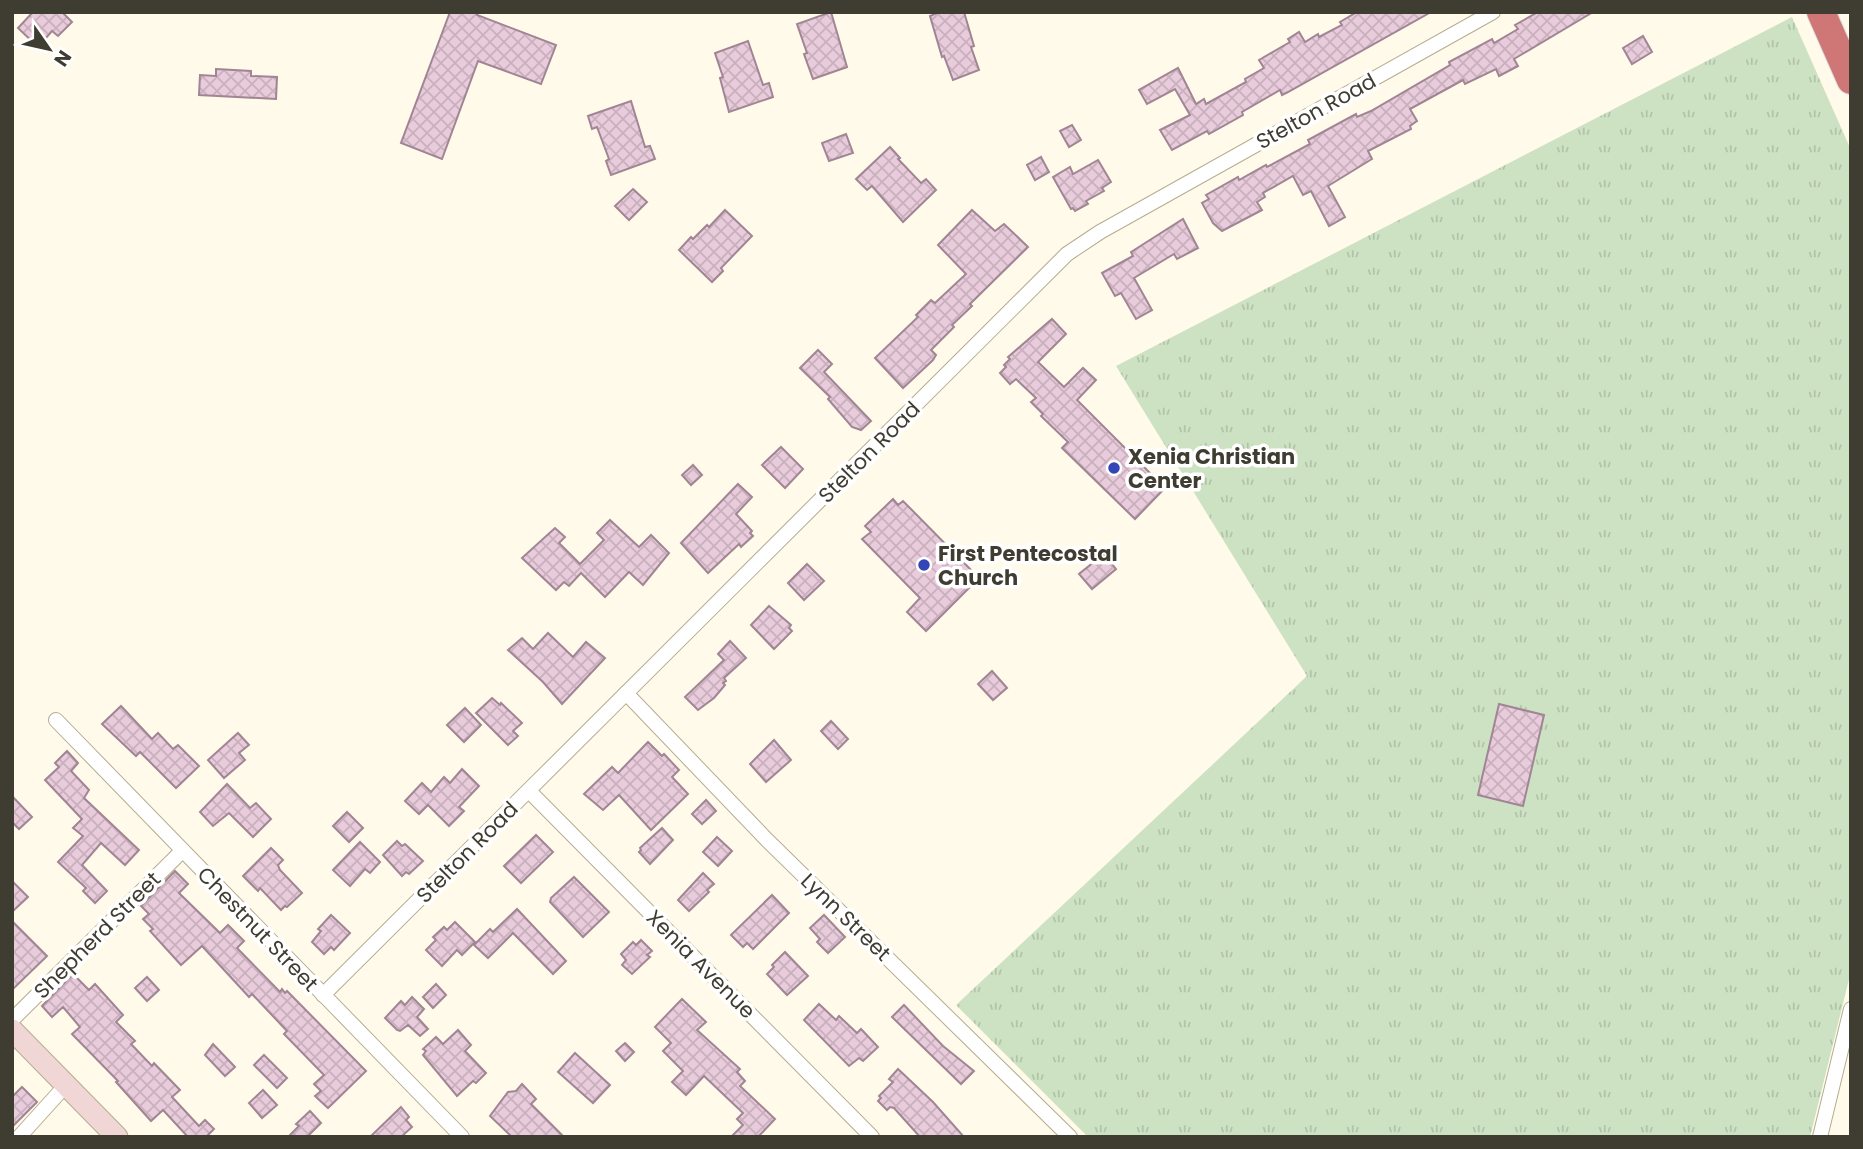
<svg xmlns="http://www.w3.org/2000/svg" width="1863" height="1149" viewBox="0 0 1863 1149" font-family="Poppins,sans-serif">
<defs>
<pattern id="grass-tufts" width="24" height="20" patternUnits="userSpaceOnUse" patternTransform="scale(1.75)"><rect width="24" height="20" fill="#cde2c3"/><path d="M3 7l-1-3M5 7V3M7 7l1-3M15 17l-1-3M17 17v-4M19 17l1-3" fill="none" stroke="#b1c3a8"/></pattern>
<pattern id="building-cross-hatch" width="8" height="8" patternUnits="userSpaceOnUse" patternTransform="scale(1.75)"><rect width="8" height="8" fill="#e9ccdc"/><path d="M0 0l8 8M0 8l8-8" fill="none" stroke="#c9b0bd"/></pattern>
</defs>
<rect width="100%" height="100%" fill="#fffae9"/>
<path fill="url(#grass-tufts)" d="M1792,17L1851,150V971L1810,1137H1088L956,1005L1307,676L1116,366Z"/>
<g fill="url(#building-cross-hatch)" stroke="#a08594" stroke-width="2">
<path d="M33,12H62L72,22L58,36L52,31L38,47L18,28Z"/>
<path d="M450,12H478L477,15L556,45L541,84L478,61L442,159L401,143Z"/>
<path d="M831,12L847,67L813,79L804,54L807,53L797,24Z"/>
<path d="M939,12H964L974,46L971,47L979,70L953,80L944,56L942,57L930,16Z"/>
<path d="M1357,12H1431L1288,92L1282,95L1280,90L1242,112L1243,115L1209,134L1207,131L1172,150L1160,130L1190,115L1175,89L1147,104L1139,90L1178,68L1196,104L1204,99L1206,104L1246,82L1245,79L1264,68L1259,60L1290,42L1288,39L1299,32L1305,42L1318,34L1319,37L1342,25L1340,22Z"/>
<path d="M1538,12H1593L1514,59L1518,66L1499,76L1496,69L1465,84L1463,80L1410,109L1417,121L1410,126L1411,129L1368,151L1372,159L1328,186L1345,217L1329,226L1311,191L1303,195L1293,176L1263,193L1265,197L1257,202L1262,210L1222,231L1213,223L1202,203L1209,199L1206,195L1238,177L1239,180L1266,165L1267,167L1310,144L1308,140L1356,114L1357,117L1371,111L1450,65L1449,62L1492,39L1494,43L1518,29L1515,25Z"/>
<path d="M1643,36L1652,52L1632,64L1623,48Z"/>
<path d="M748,41L763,85L769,83L773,97L729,112L720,78L723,77L715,53Z"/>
<path d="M216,69L251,71V76L277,77L276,99L199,95L200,75L216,76Z"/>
<path d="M631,101L645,147L650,146L655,159L611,175L606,161L609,159L597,127L592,129L588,116Z"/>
<path d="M1072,125L1081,140L1069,147L1060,131Z"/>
<path d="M846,134L853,153L829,161L822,143Z"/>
<path d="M890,147L900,158L898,159L921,183L926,179L936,190L903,222L872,186L867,190L856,179Z"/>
<path d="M1041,157L1049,172L1035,180L1027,165Z"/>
<path d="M1098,160L1111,182L1102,188L1104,191L1086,201L1088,204L1075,211L1073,208L1071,209L1053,177L1070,167L1073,174Z"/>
<path d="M633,189L647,202L629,220L615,206Z"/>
<path d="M725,210L752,236L721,268L723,271L712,282L679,250L691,237L693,239L707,225L709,227Z"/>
<path d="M972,210L995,231L1004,224L1028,247L970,304L972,306L952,325L954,327L931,350L936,355L933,360L903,388L875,358L918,317L916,315L931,300L935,303L966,274L938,245Z"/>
<path d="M1183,219L1198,248L1177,259L1174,254L1134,278L1152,310L1136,319L1121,293L1115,296L1102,273L1133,256L1131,252Z"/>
<path d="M1052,319L1066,334L1038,362L1064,387L1083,368L1096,380L1077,400L1165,488L1135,519L1062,448L1068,442L1041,416L1043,414L1031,402L1036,398L1016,379L1010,384L1000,373L1006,367L1004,365L1010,359L1008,357Z"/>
<path d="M818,350L832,364L824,372L871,421L861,430L852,427L828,399L830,397L800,368Z"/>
<path d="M781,447L803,469L785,488L762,465Z"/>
<path d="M693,465L702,475L691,485L682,475Z"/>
<path d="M738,484L752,497L736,514L752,531L750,533L753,536L741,547L739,544L708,573L681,543Z"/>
<path d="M893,499L898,505L903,501L979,578L926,631L907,612L920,598L862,539L871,532L865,526Z"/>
<path d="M610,520L639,547L651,535L669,553L643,585L629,572L605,597L581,573L569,586L564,582L556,590L522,558L555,528L565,537L559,543L580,564L604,540L597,533Z"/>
<path d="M1104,554L1116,569L1092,589L1079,574Z"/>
<path d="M807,564L824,581L804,600L788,583Z"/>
<path d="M769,606L791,625L789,628L792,631L774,649L751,625Z"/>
<path d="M548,633L573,657L586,642L605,658L562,704L543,682L508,650L522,638L533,649Z"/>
<path d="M730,641L746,658L724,678L726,681L723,683L725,685L714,698L698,710L685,697L724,660L718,654Z"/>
<path d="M992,671L1007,688L993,700L978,684Z"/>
<path d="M492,698L500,705L501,703L522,723L513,731L518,736L508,745L476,713Z"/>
<path d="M1499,704L1544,715L1523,806L1478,795Z"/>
<path d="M121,706L152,739L158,733L173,749L178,745L199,766L176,788L140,752L136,756L102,724Z"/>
<path d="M465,708L481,725L464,742L447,725Z"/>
<path d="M831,721L848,739L838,749L821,731Z"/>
<path d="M238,733L249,745L239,753L245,760L224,778L208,760Z"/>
<path d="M774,740L791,760L766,782L750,764Z"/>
<path d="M648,742L662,756L664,754L679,770L672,777L688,794L651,830L619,795L603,810L584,794L612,767L618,773Z"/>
<path d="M67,751L78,763L71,771L89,790L84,798L139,850L125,865L101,843L82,865L107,891L95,903L83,891L86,888L58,862L83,836L73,828L82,819L45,780L59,767L55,763Z"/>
<path d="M462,769L479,786L459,807L464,811L449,826L428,805L419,814L405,801L422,783L431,792L444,777L450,783Z"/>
<path d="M227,784L250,808L256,803L271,819L253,837L229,813L213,826L200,812Z"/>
<path d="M12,796L32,817L19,829L12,822Z"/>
<path d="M706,800L716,811L702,824L692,814Z"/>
<path d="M347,812L363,828L349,842L333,826Z"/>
<path d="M662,828L673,840L650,864L639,852L641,850L640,848Z"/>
<path d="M536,835L553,852L521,883L504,866Z"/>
<path d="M717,837L732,851L718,866L703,852Z"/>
<path d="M397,841L402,846L405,844L423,861L409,874L406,872L402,876L383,855Z"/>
<path d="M360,842L380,862L370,873L365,869L350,886L333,870Z"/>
<path d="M271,848L283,860L278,865L280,870L302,893L287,907L285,906L281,910L260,888L258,891L243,876Z"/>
<path d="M175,871L188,884L179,893L220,933L228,925L244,941L237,948L280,992L282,989L285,993L287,991L366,1071L328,1108L315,1096L321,1091L314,1084L324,1075L284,1034L287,1031L252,994L249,997L202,946L181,965L150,931L153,929L143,919L149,914L141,906Z"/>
<path d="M703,873L714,884L707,890L709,892L689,911L678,900Z"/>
<path d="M574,877L609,912L583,937L550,902L551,898Z"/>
<path d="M12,881L28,897L12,912Z"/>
<path d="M772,895L789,913L753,949L747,943L743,947L731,935Z"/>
<path d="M517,909L566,961L553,974L513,933L488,958L474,945L490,929L493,932Z"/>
<path d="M331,915L350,933L334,950L331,947L324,954L312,942L321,931L318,929Z"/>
<path d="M824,915L845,937L828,953L817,942L820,939L810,928Z"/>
<path d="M12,921L47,956L12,990Z"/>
<path d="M455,922L475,942L462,955L457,950L442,966L426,950L436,940L433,937L444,927L447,930Z"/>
<path d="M641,940L652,951L647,955L650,957L632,974L622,965L626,960L621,954L633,942L636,945Z"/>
<path d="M785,952L808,976L787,995L767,974L774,967L772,965Z"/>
<path d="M73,974L89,990L95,984L123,1015L116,1022L135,1041L131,1044L152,1066L154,1063L180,1090L172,1097L199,1126L205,1120L214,1129L208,1135L209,1137H188L163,1110L151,1121L116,1082L118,1081L72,1034L80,1027L63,1007L52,1017L42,1006Z"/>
<path d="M147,977L159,990L147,1001L135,988Z"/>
<path d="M436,984L446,995L433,1008L423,997Z"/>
<path d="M412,997L424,1009L417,1017L428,1029L420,1036L408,1025L400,1031L397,1030L385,1018L401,1001L405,1005Z"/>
<path d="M682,999L706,1022L697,1030L740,1069L737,1072L745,1081L740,1086L775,1119L758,1137H731L743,1125L737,1119L743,1113L704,1076L686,1095L672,1082L683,1071L663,1051L671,1043L655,1027Z"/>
<path d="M819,1004L836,1020L839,1016L857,1033L861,1029L878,1047L863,1061L859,1058L849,1066L804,1020Z"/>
<path d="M904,1005L943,1046L974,1071L961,1084L892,1017Z"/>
<path d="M458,1030L471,1045L465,1051L486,1073L476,1083L473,1081L457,1096L423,1055L426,1051L423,1049L436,1037L443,1044Z"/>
<path d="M625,1043L634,1052L625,1061L616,1051Z"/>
<path d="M213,1044L235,1067L225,1076L205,1055Z"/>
<path d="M575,1053L610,1085L593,1103L558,1072Z"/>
<path d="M264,1055L287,1078L277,1088L254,1065Z"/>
<path d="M898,1069L933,1102L964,1137H920L894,1108L890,1107L887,1110L878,1101L881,1098L879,1096L893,1082L889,1079Z"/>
<path d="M522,1084L536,1099L531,1104L564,1137H512L490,1116L508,1092L516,1091Z"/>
<path d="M22,1087L37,1102L12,1127V1097Z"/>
<path d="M263,1090L277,1105L262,1118L249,1103Z"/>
<path d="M401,1107L409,1117L406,1120L412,1127L401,1137H370Z"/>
<path d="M310,1111L321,1123L307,1137H288L299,1126L296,1124Z"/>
</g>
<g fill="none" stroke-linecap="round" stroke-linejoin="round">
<defs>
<g id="street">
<path d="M626,693L767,840L1070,1137"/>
<path d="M56,720L462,1137"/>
<path d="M529,791L872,1137"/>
<path d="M323,995L1067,254L1100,232L1493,12"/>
<path d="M12,1020L182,851"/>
<path d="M19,1137L66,1085"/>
<path d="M1820,1137L1851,1009"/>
</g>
<path id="secondary" d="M12,1030L117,1137"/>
<path id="highway" d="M1821,12L1851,80"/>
</defs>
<use href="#street" stroke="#b5ad91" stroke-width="16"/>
<use href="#secondary" stroke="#b5ad91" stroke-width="23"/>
<use href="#highway" stroke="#dcdcda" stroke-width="30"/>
<use href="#street" stroke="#fff" stroke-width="14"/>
<use href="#secondary" stroke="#f1d6d6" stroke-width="21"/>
<use href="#highway" stroke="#cf7677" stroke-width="28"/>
</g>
<g fill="#3345b7" stroke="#fff" stroke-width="2.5">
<circle cx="1114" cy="468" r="7"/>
<circle cx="924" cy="565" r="7"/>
</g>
<g text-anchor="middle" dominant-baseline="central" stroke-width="7" stroke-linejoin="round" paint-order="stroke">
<g font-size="21" fill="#3f3c31" stroke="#fff">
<text transform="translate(1316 111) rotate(-29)">Stelton Road</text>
<text transform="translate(869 452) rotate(-45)">Stelton Road</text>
<text transform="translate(467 852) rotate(-45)">Stelton Road</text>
<text transform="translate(846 917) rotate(44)">Lynn Street</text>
<text transform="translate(258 929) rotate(46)">Chestnut Street</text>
<text transform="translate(97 935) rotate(-45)">Shepherd Street</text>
<text transform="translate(701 964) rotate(45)">Xenia Avenue</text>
</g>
<g font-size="21" font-weight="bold" fill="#3f3c31" stroke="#fff" text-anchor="start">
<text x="1128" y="456">Xenia Christian<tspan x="1128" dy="24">Center</tspan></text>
<text x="938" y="553">First Pentecostal<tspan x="938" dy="24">Church</tspan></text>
</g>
</g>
<rect width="1863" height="1149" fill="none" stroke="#3f3c31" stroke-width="28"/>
<g transform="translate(49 49) rotate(124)" stroke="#ffffff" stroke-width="5" paint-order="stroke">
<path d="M0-5L12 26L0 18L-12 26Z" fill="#3f3c31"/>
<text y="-10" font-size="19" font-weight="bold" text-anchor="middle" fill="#3f3c31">N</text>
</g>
</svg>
